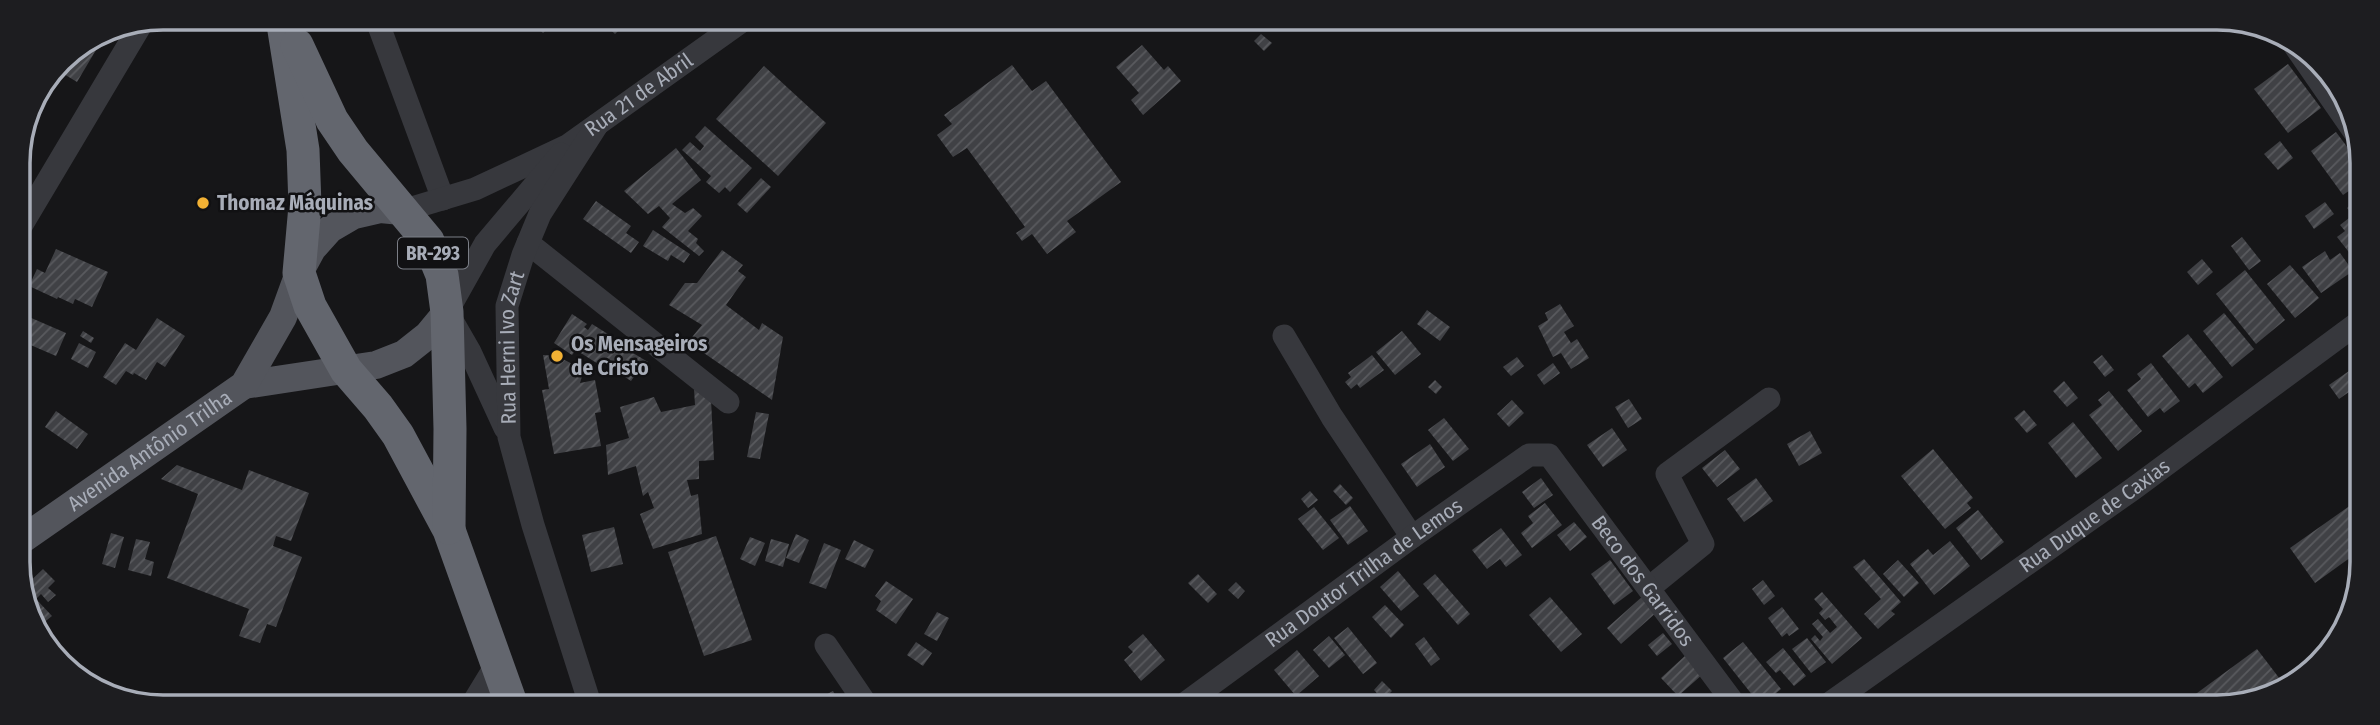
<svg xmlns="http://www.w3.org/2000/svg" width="2380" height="725" viewBox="0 0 2380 725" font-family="'Fira Sans Condensed',sans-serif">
<defs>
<pattern id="building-hatch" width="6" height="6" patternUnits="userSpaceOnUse" patternTransform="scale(1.75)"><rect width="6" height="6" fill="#404145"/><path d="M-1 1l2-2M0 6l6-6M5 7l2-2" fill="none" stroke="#595a5e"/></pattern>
</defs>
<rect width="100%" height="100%" fill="#161618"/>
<g fill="url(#building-hatch)">
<path d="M528,18H558L543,33Z"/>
<path d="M603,19H630L615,34L601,21Z"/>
<path d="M1128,20H1152L1138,31Z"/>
<path d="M109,28L77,82L54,68L60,60Z"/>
<path d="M1261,34L1272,43L1264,51L1254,41Z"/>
<path d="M1142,45L1164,70L1168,66L1181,81L1143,115L1131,100L1139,93L1116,67Z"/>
<path d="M2288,64L2321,108L2288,133L2254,89Z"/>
<path d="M1012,65L1032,91L1046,81L1121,182L1067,221L1076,232L1047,254L1032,234L1022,241L1016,233L1025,227L967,148L953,157L937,135L952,124L944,115Z"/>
<path d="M764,66L826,123L778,176L716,119Z"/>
<path d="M705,126L752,168L730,192L725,187L719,193L706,182L711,176L682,150L690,142L700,151L704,146L695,137Z"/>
<path d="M2336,132L2360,164V183L2343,195L2311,151Z"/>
<path d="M2280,141L2293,158L2278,170L2264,154Z"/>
<path d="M676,148L701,180L672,204L685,213L693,208L702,216L688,231L698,239L696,243L704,251L699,256L662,227L670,218L659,206L648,214L624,191Z"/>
<path d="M761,178L771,187L747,213L737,204Z"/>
<path d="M2359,197V265L2337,237L2345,231L2340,225L2353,215L2347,208Z"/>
<path d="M596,201L631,226L626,233L639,242L631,253L583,219Z"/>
<path d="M2325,202L2334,214L2314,229L2305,216Z"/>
<path d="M653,230L690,254L684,263L671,255L668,261L643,246Z"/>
<path d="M2242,237L2261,261L2249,270L2231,246Z"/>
<path d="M56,249L108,272L92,307L75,299L73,304L58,297L57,299L29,286L37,269L45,273Z"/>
<path d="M722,250L743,265L738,271L746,277L726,305L759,330L762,323L783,337L772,400L688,342L702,325L669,305L685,283H697Z"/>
<path d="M2325,251L2330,260L2340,253L2353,271L2321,293L2302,267Z"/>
<path d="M2202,259L2213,272L2198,285L2187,272Z"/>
<path d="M2290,265L2319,298L2295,318L2267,284Z"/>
<path d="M2245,270L2285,320L2256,344L2216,294Z"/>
<path d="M1560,304L1574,326L1564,332L1571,343L1577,339L1589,358L1571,369L1561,353L1553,357L1538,326L1548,320L1545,313Z"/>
<path d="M1427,310L1450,327L1440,341L1417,324Z"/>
<path d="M2224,313L2254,349L2232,367L2203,331Z"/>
<path d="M572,314L587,324L584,327L588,330L592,324L619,341L614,350L619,353L623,347L648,362L639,376L636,374L631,381L605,364L603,367L576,350L572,355L554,343Z"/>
<path d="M29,317L66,333L56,356L19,340Z"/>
<path d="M157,318L185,336L165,367L157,362L146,380L134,373L133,375L126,371L116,385L103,377L125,343L136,350Z"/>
<path d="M83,331L94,338L91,343L80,336Z"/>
<path d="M1402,331L1421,354L1395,375L1376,352Z"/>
<path d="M2188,334L2223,377L2203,393L2195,383L2189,388L2162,356Z"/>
<path d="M79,343L96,352L88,368L71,359Z"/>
<path d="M543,355L557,356L584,370L580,383L595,380L601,412L595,413L601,446L554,454L542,390L549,389Z"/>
<path d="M1372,355L1384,370L1360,388L1357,384L1351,389L1345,382L1351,377L1348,373Z"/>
<path d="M2102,355L2114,370L2105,377L2093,362Z"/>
<path d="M1517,357L1524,366L1511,376L1503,367Z"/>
<path d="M1553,363L1560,373L1544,385L1537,375Z"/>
<path d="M2151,363L2180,401L2164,413L2160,408L2148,417L2127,390L2141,379L2137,374Z"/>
<path d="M2359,364V385L2339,399L2329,385Z"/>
<path d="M1435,380L1442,387L1436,394L1428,387Z"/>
<path d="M2064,381L2078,398L2067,407L2053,391Z"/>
<path d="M694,389L711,399L714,460L699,461V479L687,480L691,496L698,494L702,534L653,549L640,514L654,508L648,492L643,496L636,466L608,475L606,445L629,438L620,407L654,397L661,412L695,405Z"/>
<path d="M2109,391L2142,431L2118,451L2089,415L2102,405L2098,400Z"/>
<path d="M1629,399L1642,419L1628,428L1615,407Z"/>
<path d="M1512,400L1524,413L1509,427L1497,414Z"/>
<path d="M2024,410L2037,425L2027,433L2014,418Z"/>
<path d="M56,411L88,434L77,449L45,427Z"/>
<path d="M756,412L769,414L760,459L747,457Z"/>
<path d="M1444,418L1469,449L1453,461L1428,430Z"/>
<path d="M2073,422L2102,458L2076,478L2048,443Z"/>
<path d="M1612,428L1627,450L1603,467L1587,445Z"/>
<path d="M1810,431L1822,453L1799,466L1787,444Z"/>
<path d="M1430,444L1445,467L1417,487L1401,464Z"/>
<path d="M1933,449L1973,498L1967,503L1971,508L1945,529L1901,476Z"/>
<path d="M1725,450L1740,469L1717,487L1702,468Z"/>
<path d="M177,465L242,490L249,470L309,493L291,541L276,536L273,546L302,557L276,627L267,624L260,643L239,636L249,609L167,578L198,494L161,479Z"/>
<path d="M1541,478L1553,495L1534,508L1522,492Z"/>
<path d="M1756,478L1773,501L1744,522L1727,499Z"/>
<path d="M1340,484L1353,498L1346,505L1333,491Z"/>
<path d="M1310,491L1318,500L1308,508L1301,499Z"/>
<path d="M2358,500V552L2315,583L2290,548Z"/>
<path d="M1545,503L1562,525L1532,548L1521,533L1533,523L1528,516Z"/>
<path d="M1350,506L1368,531L1348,545L1330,520Z"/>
<path d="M1314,507L1339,538L1323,550L1298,519Z"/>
<path d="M1978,510L2004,542L1981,560L1956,528Z"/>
<path d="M1574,522L1587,537L1570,551L1557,535Z"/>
<path d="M614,527L623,564L591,572L582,535Z"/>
<path d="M1501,528L1522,555L1506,567L1500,559L1487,569L1472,550Z"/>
<path d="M111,533L124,537L115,568L102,564Z"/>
<path d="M796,534L809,540L799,563L786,558Z"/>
<path d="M716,536L752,640L704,656L668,552Z"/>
<path d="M750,537L765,543L755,566L740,559Z"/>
<path d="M136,539L150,542L145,559L154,562L151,576L128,570Z"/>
<path d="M771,539L789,544L783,567L765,561Z"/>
<path d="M854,540L874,550L865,568L845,559Z"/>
<path d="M1950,541L1970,566L1934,595L1910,564L1928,549L1933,555Z"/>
<path d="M824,543L841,550L826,589L809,583Z"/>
<path d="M1864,559L1901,602L1891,611L1895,614L1878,629L1864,614L1881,599L1853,567Z"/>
<path d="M1610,560L1633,591L1614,605L1591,574Z"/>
<path d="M1898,560L1919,583L1904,597L1883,574Z"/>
<path d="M43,569L55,581L48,588L56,595L48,602L41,594L36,599L52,616L42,624L35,619L21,592L29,598L33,595L24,587Z"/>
<path d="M1398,571L1419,596L1401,611L1380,587Z"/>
<path d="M1198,574L1217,594L1208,603L1188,583Z"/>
<path d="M1435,574L1470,614L1458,625L1423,584Z"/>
<path d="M1763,580L1775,596L1764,605L1752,589Z"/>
<path d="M886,581L913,599L896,624L876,610L881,601L875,596Z"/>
<path d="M1236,582L1245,591L1238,599L1228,590Z"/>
<path d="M1822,592L1862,638L1832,664L1811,639L1815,635L1820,641L1823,637L1812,624L1818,619L1830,633L1837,627L1829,617L1825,620L1819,613L1823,609L1814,599Z"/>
<path d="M1643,596L1658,611L1621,644L1607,628Z"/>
<path d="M1550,597L1582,634L1561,652L1529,615Z"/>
<path d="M1385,605L1404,625L1391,638L1372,617Z"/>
<path d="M1782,607L1799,629L1789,636L1787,633L1782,637L1768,618Z"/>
<path d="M937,612L949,618L937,641L924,634Z"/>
<path d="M1348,627L1377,663L1363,674L1334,638Z"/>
<path d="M1663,633L1672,644L1657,656L1648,645Z"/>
<path d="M1143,634L1165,660L1141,681L1124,660L1133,652L1128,647Z"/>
<path d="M1329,636L1345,655L1329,668L1313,650Z"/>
<path d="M1424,637L1440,659L1431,666L1415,644Z"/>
<path d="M1807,638L1826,662L1811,673L1792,649Z"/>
<path d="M916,642L932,653L923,666L907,655Z"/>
<path d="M1743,642L1781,689L1761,706L1723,658Z"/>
<path d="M1783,648L1806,676L1794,686L1780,670L1776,673L1766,662Z"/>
<path d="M2257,649L2283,683L2226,707H2178Z"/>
<path d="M1297,650L1319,676L1296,696L1274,670Z"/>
<path d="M54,653L73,667L70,671L60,665Z"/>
<path d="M1686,655L1703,674L1678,696L1661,678Z"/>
<path d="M1382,681L1392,691L1383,700L1374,690Z"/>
<path d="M833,691L840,704H809Z"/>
<path d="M1718,691L1730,706H1706L1703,703Z"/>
<path d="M2023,694L2032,707H1992L2005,697L2010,704Z"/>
<path d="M1584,697L1591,706H1573Z"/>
</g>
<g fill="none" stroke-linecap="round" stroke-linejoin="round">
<g stroke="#37383d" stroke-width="23">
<path d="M376,18L443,199"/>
<path d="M2295,46L2360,140"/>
<path id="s1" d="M402,211L475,189L567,146L745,19"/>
<path d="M18,231L143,21"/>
<path d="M528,243L728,402"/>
<path d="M1284,336L1332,417L1412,537"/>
<path d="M505,428L470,352L447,312L485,244L561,154"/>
<path d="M1649,588L1703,544L1667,474L1769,399"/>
<path d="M826,645L866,704"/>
<path d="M473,703L498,662"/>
<path id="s2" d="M590,704L533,525L509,437L507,306L523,255L540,214L597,125"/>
<path id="s3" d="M1183,705L1412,537L1529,455H1549L1736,706"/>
<path id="s4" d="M1826,706L2133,489L2359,322"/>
</g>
<g stroke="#53555c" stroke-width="28">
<path d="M244,385L376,365L404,354L428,335L447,312"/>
<path id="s5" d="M20,541L244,385L283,317L299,273L312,249L330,229L354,215L380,209L402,211"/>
</g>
<g stroke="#63666e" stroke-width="33">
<path d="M282,18L303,150L305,206L299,273L310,306L346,370L378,407L398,435L449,530L511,703"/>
<path d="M297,45L332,120L353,151L428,241L442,275L447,312L450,429L449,528"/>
</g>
</g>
<g fill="#f2b134" stroke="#111113" stroke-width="2.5">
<circle cx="203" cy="203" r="7"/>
<circle cx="557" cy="356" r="7"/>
</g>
<g text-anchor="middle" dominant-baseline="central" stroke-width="5" stroke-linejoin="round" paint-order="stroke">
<rect fill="#111113" stroke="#7b7e86" stroke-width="2" x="398" y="237.5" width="70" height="31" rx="5"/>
<g font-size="19" font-weight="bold" fill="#a8adb8">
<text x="433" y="253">BR-293</text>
</g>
<g font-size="21" fill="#a8adb8" stroke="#111113">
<text stroke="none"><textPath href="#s1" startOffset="266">Rua 21 de Abril</textPath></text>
<text stroke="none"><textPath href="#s2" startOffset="369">Rua Herni Ivo Zart</textPath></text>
<text stroke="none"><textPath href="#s5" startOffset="158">Avenida Antônio Trilha</textPath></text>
<text stroke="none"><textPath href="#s4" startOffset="329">Rua Duque de Caxias</textPath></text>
<text stroke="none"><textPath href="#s3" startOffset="224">Rua Doutor Trilha de Lemos</textPath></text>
<text stroke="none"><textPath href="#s3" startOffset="604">Beco dos Garridos</textPath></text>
</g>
<g font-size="21" font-weight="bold" fill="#a8adb8" stroke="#111113" text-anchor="start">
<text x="217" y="203">Thomaz Máquinas</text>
<text x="571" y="344">Os Mensageiros<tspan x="571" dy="24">de Cristo</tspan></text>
</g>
</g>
<path d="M0 0H2380V725H0ZM163 30H2217A133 133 0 0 1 2350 163V562A133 133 0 0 1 2217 695H163A133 133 0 0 1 30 562V163A133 133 0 0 1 163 30Z" fill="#1d1d20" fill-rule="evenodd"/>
<path fill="none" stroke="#a8adb8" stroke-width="3.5" d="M163 30H2217A133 133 0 0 1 2350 163V562A133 133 0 0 1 2217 695H163A133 133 0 0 1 30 562V163A133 133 0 0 1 163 30Z"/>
</svg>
